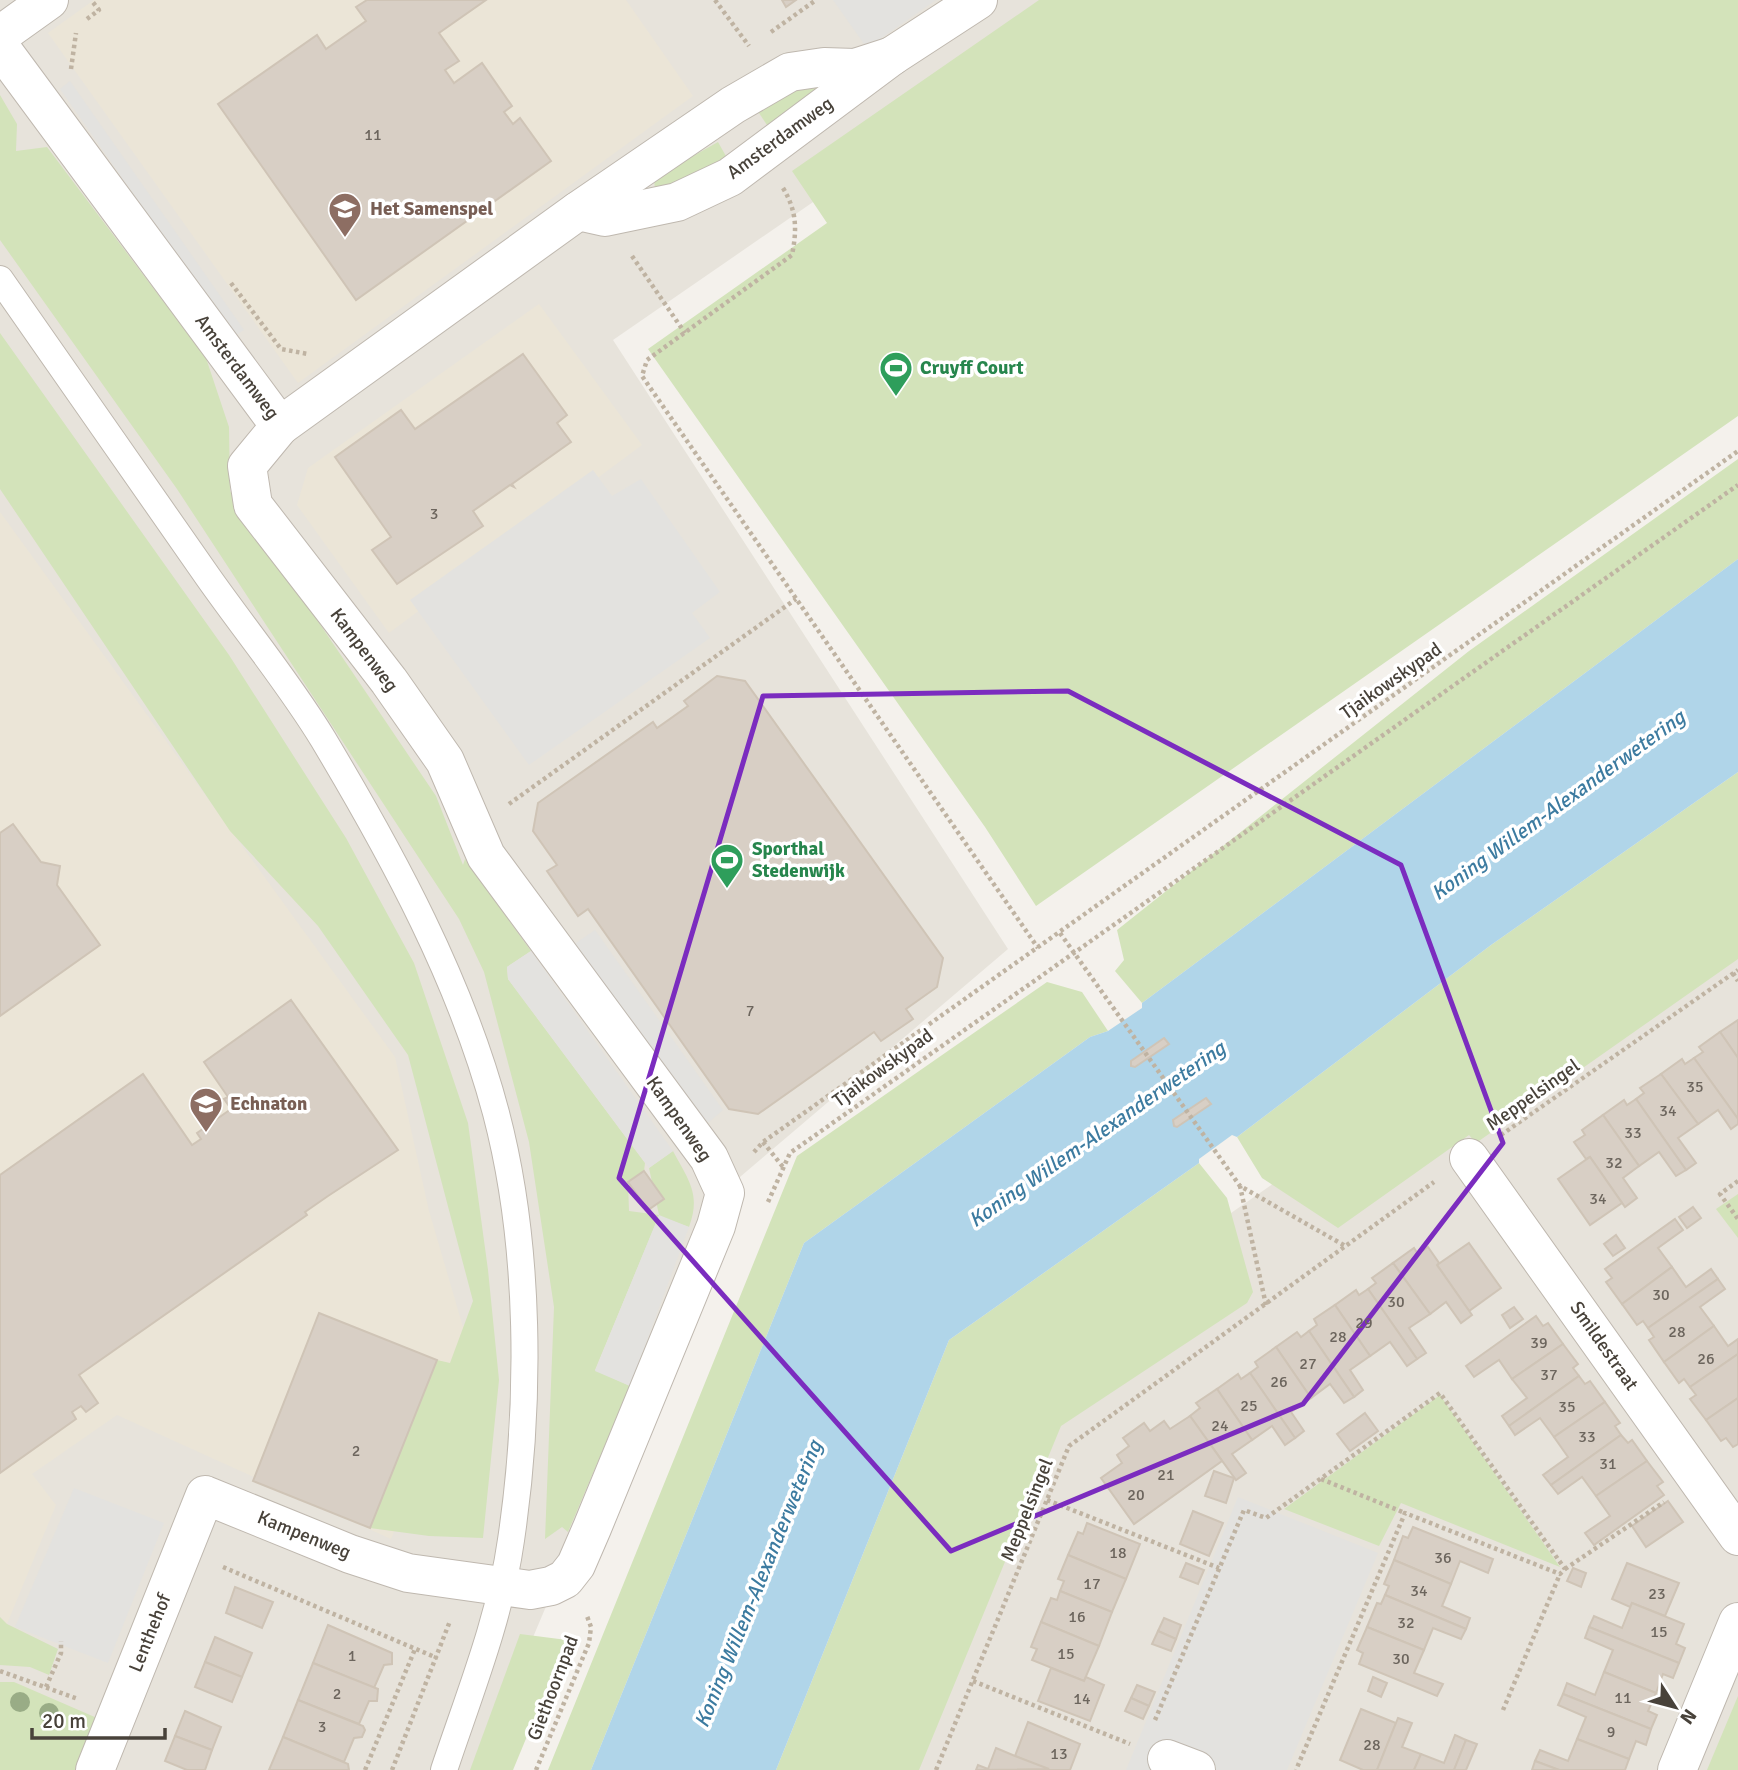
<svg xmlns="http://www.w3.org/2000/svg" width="1738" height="1770" viewBox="0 0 1738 1770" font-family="Signika,sans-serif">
<rect width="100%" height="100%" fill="#f4f1ec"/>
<g fill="#e7e3db">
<path d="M0,0H1106L613,340L1008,949L720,1194L477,1770H0Z"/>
<path d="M1738,860V1770H799L994,1378Z"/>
</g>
<g fill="#ebe5d7">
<path d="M94,0H626L693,96L298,383L48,33Z"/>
<path d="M539,304L642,445L389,633L297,505L308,468Z"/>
<path d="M0,512L395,1057L429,1211L470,1351L391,1539L117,1415L32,1474L56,1505L7,1624L0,1617Z"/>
</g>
<g fill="#d3e3ba">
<path d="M1039,0H1738V416L1036,906L985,827L648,349L827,223L792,171Z"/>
<path d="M839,80L771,131L753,104L806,81Z"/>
<path d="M0,95L17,124L16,151L47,147L206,358L229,427L230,491L436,796L463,865L465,859L531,951L507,967L508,979L645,1163L644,1171L628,1182L629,1211L659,1215L649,1168L673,1151C689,1181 701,1194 689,1227L659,1216L595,1370L630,1386L568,1532L562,1527L545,1539L554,1307L529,1142L484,972L459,919L177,489L0,240Z"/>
<path d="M718,142L727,158L655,191L654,178Z"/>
<path d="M0,333L229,655L346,838L414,963L468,1123L488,1270L499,1380L483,1538L429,1536L370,1528L437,1360L450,1363L473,1301L408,1055L318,926L230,831L0,489Z"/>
<path d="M1738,459V559L1142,1003L1115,971L1124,960L1117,930L1469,651Z"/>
<path d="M1738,772V959L1476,1143L1469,1135L1338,1228L1262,1178L1237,1137L1491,945Z"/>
<path d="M1047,982L1082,992L1108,1031L1090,1037L804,1243L591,1770H548L797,1156Z"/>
<path d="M1199,1163L1227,1198L1253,1292L1247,1303L1061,1426L919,1770H776L949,1340Z"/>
<path d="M1738,1194V1238L1716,1209Z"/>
<path d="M1440,1395L1560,1567L1401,1503L1379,1546L1284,1509Z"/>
<path d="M0,1617L7,1624L58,1649L49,1675L30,1667L0,1665Z"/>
<path d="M520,1634L567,1640L513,1770H470Z"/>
<path d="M0,1682H14L97,1718L76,1770H0Z"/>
<path d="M1738,1696V1770H1707Z"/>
</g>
<g fill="#e3e2df">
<path d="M833,0H936L867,48Z"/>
<path d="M70,81L244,330L233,337L60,89Z"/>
<path d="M593,470L612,496L641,479L720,592L692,613L710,638L529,765L410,600Z"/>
<path d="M595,930L723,1110L702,1128L573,945Z"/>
<path d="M531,951L673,1151L649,1168L508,979L507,967Z"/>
<path d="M659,1215L689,1227L630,1386L595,1371Z"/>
<path d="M74,1488L164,1523L108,1663L15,1627Z"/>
<path d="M1238,1497L1378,1553L1287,1770H1126Z"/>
</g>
<path fill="#b0d5e9" d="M1738,559V772L1491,945L1237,1137L1232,1135L1199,1159V1163L949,1340L776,1770H591L804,1243L1090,1037L1108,1031L1142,1008V1003Z"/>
<g fill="#d8cfc5" stroke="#cfc4b6" stroke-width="2">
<path d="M367,0H486L439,33L459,61L445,70L454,83L482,63L512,106L504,112L513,124L520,118L551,161L356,300L218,104L317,35L326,49L366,21L356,7Z"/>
<path d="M782,0H796L786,7Z"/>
<path d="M523,354L567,415L557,423L571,442L512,484L514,487L510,485L473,511L483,526L397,584L372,550L391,537L335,457L401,410L415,429Z"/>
<path d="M717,676L745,681L943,958L937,987L906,1009L913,1019L881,1041L874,1032L758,1114L729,1109L588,909L578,916L547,871L557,865L533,831L538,803L653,722L657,728L688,706L684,701Z"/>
<path d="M13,824L41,862L60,866L57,885L100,945L0,1016V833Z"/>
<path d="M291,1000L398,1150L328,1196L305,1212L307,1215L79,1375L98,1403L86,1412L81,1406L72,1412L76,1419L0,1473V1175L143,1074L192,1145L201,1139L197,1133L231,1109L224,1099L228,1097L204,1062Z"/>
<path d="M1738,1020V1058L1720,1032Z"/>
<path d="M1720,1032L1738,1058V1119L1694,1058L1703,1052L1699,1047Z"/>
<path d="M1164,1038L1169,1044L1135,1067L1131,1066V1061Z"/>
<path d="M1694,1058L1738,1119V1124L1731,1129L1718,1110L1698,1124L1661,1074L1682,1059L1685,1064Z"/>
<path d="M1661,1074L1698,1124L1678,1138L1696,1163L1686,1170L1636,1099L1644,1093L1640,1088Z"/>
<path d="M1206,1098L1211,1104L1177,1127L1174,1126L1173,1120Z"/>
<path d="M1636,1099L1686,1170L1676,1176L1659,1152L1639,1166L1603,1115L1624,1100L1627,1105Z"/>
<path d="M1603,1115L1639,1166L1623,1178L1637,1198L1625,1207L1590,1157L1586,1159L1574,1142L1585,1135L1582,1130Z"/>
<path d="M1590,1157L1622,1203L1590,1225L1558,1179Z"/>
<path d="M644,1171L664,1199L648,1210L628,1182Z"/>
<path d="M1693,1207L1701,1218L1687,1228L1679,1217Z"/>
<path d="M1675,1219L1683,1230L1658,1248L1672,1267L1622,1304L1606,1282L1612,1278L1605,1269Z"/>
<path d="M1616,1235L1625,1248L1613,1256L1604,1244Z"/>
<path d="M1469,1243L1501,1288L1469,1311L1437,1265Z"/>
<path d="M1428,1247L1439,1263L1437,1265L1472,1315L1461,1323L1446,1302L1430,1314L1393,1263L1414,1248L1418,1254Z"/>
<path d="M1393,1263L1430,1314L1409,1328L1426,1353L1417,1359L1368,1289L1376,1283L1372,1278Z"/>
<path d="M1672,1267L1686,1287L1711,1269L1718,1279L1648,1328L1643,1321L1637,1325L1622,1304Z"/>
<path d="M1718,1279L1725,1289L1700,1307L1714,1326L1664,1362L1649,1340L1654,1337L1648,1328Z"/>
<path d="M1368,1289L1417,1359L1407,1366L1390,1342L1370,1356L1335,1305L1356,1290L1359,1295Z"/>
<path d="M1335,1305L1370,1356L1350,1370L1363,1390L1354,1397L1309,1331L1317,1325L1314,1319Z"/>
<path d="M1514,1307L1523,1319L1510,1328L1502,1315Z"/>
<path d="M319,1313L437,1360L370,1528L253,1481Z"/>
<path d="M1536,1316L1543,1326L1548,1323L1563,1344L1512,1379L1499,1360L1474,1377L1466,1366Z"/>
<path d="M1714,1326L1728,1346L1738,1339V1354L1690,1387L1684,1379L1679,1383L1664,1362Z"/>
<path d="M1309,1331L1354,1397L1344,1403L1330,1384L1311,1398L1276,1347L1297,1332L1301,1337Z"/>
<path d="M1563,1344L1578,1364L1573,1368L1579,1376L1509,1426L1502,1416L1527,1398L1512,1379Z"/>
<path d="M1276,1347L1311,1398L1291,1412L1304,1431L1295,1438L1250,1373L1258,1367L1255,1362Z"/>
<path d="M1738,1354V1398L1706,1420L1690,1399L1696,1395L1690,1387Z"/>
<path d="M1250,1373L1295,1438L1285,1445L1272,1426L1252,1440L1217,1389L1238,1374L1241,1379Z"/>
<path d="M1579,1376L1585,1384L1590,1381L1605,1402L1554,1437L1540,1418L1515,1435L1509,1426Z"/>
<path d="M1217,1389L1252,1440L1232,1454L1246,1473L1236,1480L1190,1416L1200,1408L1196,1403Z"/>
<path d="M1738,1398V1444L1733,1447L1726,1438L1721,1441L1706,1420Z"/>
<path d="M1605,1402L1620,1423L1615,1426L1621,1435L1551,1485L1543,1475L1568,1457L1554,1437Z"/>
<path d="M1365,1413L1378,1431L1350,1451L1337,1434Z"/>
<path d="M1190,1416L1222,1461L1134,1524L1101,1478L1122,1463L1117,1455L1129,1446L1123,1438L1144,1423L1150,1431L1164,1421L1170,1429Z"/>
<path d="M1621,1435L1628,1443L1632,1440L1647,1461L1596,1496L1582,1477L1558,1494L1551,1485Z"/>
<path d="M1647,1461L1663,1482L1657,1486L1664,1495L1594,1545L1585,1533L1610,1516L1596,1496Z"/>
<path d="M1214,1471L1234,1478L1226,1503L1205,1496Z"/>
<path d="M1668,1501L1683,1522L1646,1547L1632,1526Z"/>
<path d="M1193,1511L1223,1523L1209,1556L1180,1544Z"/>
<path d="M1087,1523L1140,1544L1126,1579L1068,1555L1078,1532L1083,1534Z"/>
<path d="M1413,1527L1493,1559L1488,1573L1460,1561L1451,1584L1394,1560L1403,1536L1408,1538Z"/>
<path d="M1068,1555L1126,1579L1112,1612L1060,1591L1064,1581L1058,1579Z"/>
<path d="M1394,1560L1451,1584L1442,1606L1470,1618L1466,1629L1385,1595L1389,1586L1384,1584Z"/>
<path d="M1186,1563L1204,1570L1198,1584L1180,1577Z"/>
<path d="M1627,1563L1679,1583L1665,1616L1632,1603L1630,1607L1612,1599Z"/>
<path d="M1573,1568L1586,1573L1581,1587L1567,1581Z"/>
<path d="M235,1587L273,1602L262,1628L226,1613Z"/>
<path d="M1060,1591L1112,1612L1099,1646L1041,1622L1051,1598L1057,1600Z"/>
<path d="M1385,1595L1466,1629L1461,1639L1433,1628L1424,1650L1367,1627L1377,1603L1381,1604Z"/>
<path d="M1632,1603L1684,1624L1676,1644L1685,1648L1679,1663L1589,1627L1594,1616L1622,1628Z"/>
<path d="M1164,1618L1181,1625L1176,1639L1158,1631Z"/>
<path d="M1041,1622L1099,1646L1084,1681L1032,1660L1037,1649L1031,1647Z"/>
<path d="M328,1625L392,1653V1664L384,1665L374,1688L313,1663Z"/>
<path d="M1367,1627L1424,1650L1414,1673L1443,1684L1437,1696L1359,1664L1363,1653L1357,1650Z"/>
<path d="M1589,1627L1679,1663L1673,1678L1663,1674L1656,1693L1604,1672L1613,1650L1585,1638Z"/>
<path d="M1158,1631L1176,1639L1171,1651L1152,1644Z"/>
<path d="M215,1637L252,1653L242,1677L205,1662Z"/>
<path d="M205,1662L242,1677L232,1702L195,1687Z"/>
<path d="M313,1663L378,1689L377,1701H369L359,1724L298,1700Z"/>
<path d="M1051,1668L1084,1681L1086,1677L1104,1685L1090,1721L1038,1701Z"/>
<path d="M1604,1672L1656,1693L1648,1711L1657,1715L1651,1729L1563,1694L1567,1683L1595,1695Z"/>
<path d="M1373,1677L1387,1683L1381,1697L1368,1691Z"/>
<path d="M1137,1685L1155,1692L1149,1706L1131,1698Z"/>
<path d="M1563,1694L1651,1729L1646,1745L1636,1741L1629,1759L1577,1739L1586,1717L1558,1705Z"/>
<path d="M1131,1698L1149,1706L1143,1719L1125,1711Z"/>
<path d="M298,1700L363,1726L365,1730L362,1737L354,1738L344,1762L283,1737Z"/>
<path d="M1361,1709L1396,1723L1377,1770H1363L1340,1760Z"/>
<path d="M185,1711L221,1727L212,1750L175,1736Z"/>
<path d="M1398,1718L1412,1723L1402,1747L1421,1754L1414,1770H1377Z"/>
<path d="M1028,1722L1080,1744L1070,1770H1048L1015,1756Z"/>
<path d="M1455,1735L1466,1740L1454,1770H1414L1421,1754L1444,1763Z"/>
<path d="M175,1736L212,1750L205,1770H187L165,1761Z"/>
<path d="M283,1737L348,1764L349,1770H269Z"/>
<path d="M1577,1739L1629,1759L1625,1770H1559L1535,1761L1540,1750L1568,1761Z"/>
<path d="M1466,1740L1477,1744L1466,1770H1454Z"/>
<path d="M996,1748L1015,1756L1049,1769L976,1770L978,1765L988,1769Z"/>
<path d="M1535,1761L1559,1770H1532Z"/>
</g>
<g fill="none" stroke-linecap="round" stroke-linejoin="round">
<defs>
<path id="lane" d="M0,279C69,378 139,478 208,577C246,631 289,683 323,739C393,856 461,981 496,1113C531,1246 531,1405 511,1540C500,1619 469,1695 444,1770"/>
<g id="street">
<path d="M0,35L49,0"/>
<path d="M0,47L280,426L578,211L733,105L790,72L824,67L855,68L892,56"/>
<path d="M578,211L605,217L677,202L730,177L892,56L978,0"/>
<path d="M1469,1158L1738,1536"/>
<path d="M1167,1759L1196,1770"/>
<path d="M95,1770L205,1495L350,1554L408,1573L530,1590L551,1586L565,1579L576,1565L592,1528L716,1226L725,1193L709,1158L486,856L445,761L389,681L253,505L247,466L280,426"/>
<path d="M1677,1770L1738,1622"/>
</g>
</defs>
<use href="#lane" stroke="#bfb8af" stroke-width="28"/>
<use href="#street" stroke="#bfb8af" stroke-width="40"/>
<g stroke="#bfb3a2" stroke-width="4.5" stroke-dasharray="3.5 3.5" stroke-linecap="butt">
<path d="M715,0L749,46"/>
<path d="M87,19L99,10L92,1"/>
<path d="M771,32L816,0"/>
<path d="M71,69L76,33"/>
<path d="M783,188C797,211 797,230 792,255L647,360L642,376L1038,948"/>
<path d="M632,256L685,333"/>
<path d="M231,283L281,349L308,354"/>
<path d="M509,804L796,599"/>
<path d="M1060,933L1240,1186"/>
<path d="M1733,973L1738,981"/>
<path d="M1501,1135L1738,970"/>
<path d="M763,1142L783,1167"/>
<path d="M754,1152L763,1142L1738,451"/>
<path d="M1738,1181L1720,1194L1738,1219"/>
<path d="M768,1202L790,1153L1738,485"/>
<path d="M1266,1305L1240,1186L1347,1247"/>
<path d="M1321,1479L1405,1513"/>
<path d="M1047,1500L1219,1568"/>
<path d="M223,1567L437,1658"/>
<path d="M1565,1569L1664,1502"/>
<path d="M0,1671L78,1699"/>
<path d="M973,1681L1130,1744"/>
<path d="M46,1687L61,1653V1641"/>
<path d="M1503,1710L1560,1574"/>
<path d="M1155,1720L1244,1510L1266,1518L1440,1393L1565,1569L1560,1574L1405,1513L1296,1770"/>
<path d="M365,1770L415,1649"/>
<path d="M392,1770L450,1621"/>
<path d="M536,1770L589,1643L591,1627L587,1616"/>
<path d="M936,1770L1069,1446L1434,1182"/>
</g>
<use href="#lane" stroke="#fff" stroke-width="26"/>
<use href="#street" stroke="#fff" stroke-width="38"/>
</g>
<g fill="#99ac86">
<circle cx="20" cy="1702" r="10"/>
<circle cx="49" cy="1713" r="10"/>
</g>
<path fill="none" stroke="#7b2cbf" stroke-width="5" stroke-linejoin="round" d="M1068,691L1401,865L1503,1143L1303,1404L951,1551L619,1178L763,696Z"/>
<defs>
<symbol id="school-pin" viewBox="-11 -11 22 30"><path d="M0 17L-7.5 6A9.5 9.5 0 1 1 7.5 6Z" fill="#8d6e63" stroke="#fff"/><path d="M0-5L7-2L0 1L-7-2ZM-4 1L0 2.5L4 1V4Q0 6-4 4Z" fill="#fff"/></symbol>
<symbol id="stadium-pin" viewBox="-11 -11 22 30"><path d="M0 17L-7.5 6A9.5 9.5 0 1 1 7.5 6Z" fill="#2e9e5b" stroke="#fff"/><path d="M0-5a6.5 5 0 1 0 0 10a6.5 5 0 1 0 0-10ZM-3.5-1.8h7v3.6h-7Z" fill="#fff"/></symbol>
</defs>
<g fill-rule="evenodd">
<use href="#school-pin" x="326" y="190" width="38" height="52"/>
<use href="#stadium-pin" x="877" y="349" width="38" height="52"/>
<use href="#stadium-pin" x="708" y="841" width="38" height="52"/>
<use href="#school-pin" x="187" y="1085" width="38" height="52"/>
</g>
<g text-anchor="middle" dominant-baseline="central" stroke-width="7" stroke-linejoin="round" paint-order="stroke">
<g font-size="16" fill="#6c655d">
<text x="373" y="135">11</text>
<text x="434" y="514">3</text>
<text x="750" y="1011">7</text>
<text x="1695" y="1087">35</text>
<text x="1668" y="1111">34</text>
<text x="1633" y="1133">33</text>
<text x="1614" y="1163">32</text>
<text x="1598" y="1199">34</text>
<text x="1661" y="1295">30</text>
<text x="1396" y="1302">30</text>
<text x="1364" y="1323">29</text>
<text x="1677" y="1332">28</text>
<text x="1338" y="1337">28</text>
<text x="1539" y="1343">39</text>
<text x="1706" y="1359">26</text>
<text x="1308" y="1364">27</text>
<text x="1549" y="1375">37</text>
<text x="1279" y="1382">26</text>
<text x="1249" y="1406">25</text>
<text x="1567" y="1407">35</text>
<text x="1220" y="1426">24</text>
<text x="1587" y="1437">33</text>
<text x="356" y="1451">2</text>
<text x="1608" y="1464">31</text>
<text x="1166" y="1475">21</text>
<text x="1136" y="1495">20</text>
<text x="1118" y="1553">18</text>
<text x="1443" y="1558">36</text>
<text x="1092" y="1584">17</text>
<text x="1419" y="1591">34</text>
<text x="1657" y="1594">23</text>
<text x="1077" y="1617">16</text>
<text x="1406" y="1623">32</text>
<text x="1659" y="1632">15</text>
<text x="1066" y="1654">15</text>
<text x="352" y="1656">1</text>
<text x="1401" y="1659">30</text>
<text x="337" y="1694">2</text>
<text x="1623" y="1698">11</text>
<text x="1082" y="1699">14</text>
<text x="322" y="1727">3</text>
<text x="1611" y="1732">9</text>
<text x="1372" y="1745">28</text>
<text x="1059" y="1754">13</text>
</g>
<g font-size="19" fill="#48423a" stroke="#fff">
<text transform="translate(780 138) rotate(-36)">Amsterdamweg</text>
<text transform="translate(237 367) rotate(53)">Amsterdamweg</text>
<text transform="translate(364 650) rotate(53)">Kampenweg</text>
<text transform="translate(1391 681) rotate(-35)">Tjaikowskypad</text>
<text transform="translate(883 1068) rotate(-36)">Tjaikowskypad</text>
<text transform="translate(1533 1095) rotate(-35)">Meppelsingel</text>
<text transform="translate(679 1119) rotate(55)">Kampenweg</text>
<text transform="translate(1604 1346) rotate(55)">Smildestraat</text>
<text transform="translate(1027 1510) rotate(-68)">Meppelsingel</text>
<text transform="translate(304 1535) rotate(22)">Kampenweg</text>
<text transform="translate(150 1633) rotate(-68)">Lenthehof</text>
<text transform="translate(553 1688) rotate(-69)">Giethoornpad</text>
</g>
<g font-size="19" font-weight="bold" fill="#785e54" stroke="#fff" text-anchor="start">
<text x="370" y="209">Het Samenspel</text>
<text x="230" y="1104">Echnaton</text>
</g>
<g font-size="19" font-weight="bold" fill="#27864d" stroke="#fff" text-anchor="start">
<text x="920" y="368">Cruyff Court</text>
<text x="752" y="849">Sporthal<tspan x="752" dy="22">Stedenwijk</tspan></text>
</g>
<g font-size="21" font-style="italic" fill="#3c7ba0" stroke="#fff">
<text transform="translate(1558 805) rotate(-36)">Koning Willem-Alexanderwetering</text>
<text transform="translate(1097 1134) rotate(-35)">Koning Willem-Alexanderwetering</text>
<text transform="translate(758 1584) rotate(-68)">Koning Willem-Alexanderwetering</text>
</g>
</g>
<g transform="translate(1675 1707) rotate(126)" stroke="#ffffff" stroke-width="5" paint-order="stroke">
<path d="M0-5L12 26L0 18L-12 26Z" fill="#48423a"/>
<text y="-10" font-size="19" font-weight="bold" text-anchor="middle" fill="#48423a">N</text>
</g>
<path d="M32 1728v10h133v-10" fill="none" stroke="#48423a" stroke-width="3.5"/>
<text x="42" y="1728" font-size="21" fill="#48423a" stroke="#ffffff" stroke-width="5" paint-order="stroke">20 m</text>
</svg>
